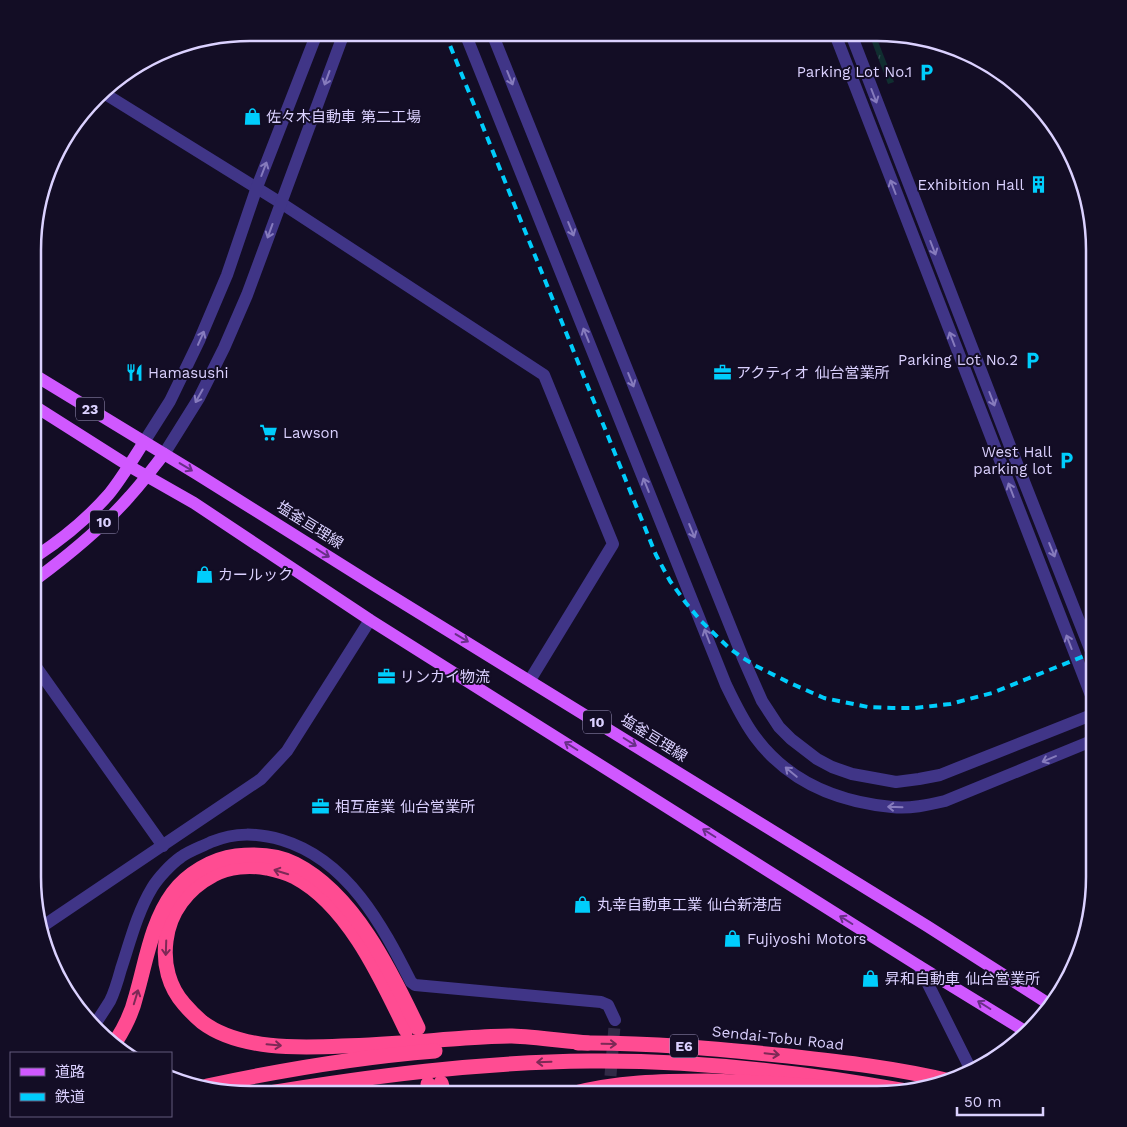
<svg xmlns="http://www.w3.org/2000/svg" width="1127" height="1127" viewBox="0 0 1127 1127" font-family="'Work Sans','Noto Sans JP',sans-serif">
<defs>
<pattern id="grass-tufts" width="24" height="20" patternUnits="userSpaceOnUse" patternTransform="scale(1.25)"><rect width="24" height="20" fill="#102e30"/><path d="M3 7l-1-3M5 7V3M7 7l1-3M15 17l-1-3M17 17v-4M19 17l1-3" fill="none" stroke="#324b4f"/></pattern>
</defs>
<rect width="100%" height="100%" fill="#130d25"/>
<path fill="url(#grass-tufts)" d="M869,34H875L894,82L888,84Z"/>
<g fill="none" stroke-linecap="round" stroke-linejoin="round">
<path stroke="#312a46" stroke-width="12" stroke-dasharray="12 6" stroke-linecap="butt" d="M609,1094L615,1020"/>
<g stroke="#403587" stroke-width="12">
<path d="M281,203L544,375L613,544L530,680"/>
<path d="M34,664L163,846"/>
<path d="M40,928L261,779L287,751L370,620"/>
<path d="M919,966L971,1070"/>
<path d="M95,1024C100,1017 105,1009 110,1001C115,991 118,980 121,969C130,942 137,913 152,888C158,878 171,864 181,857C189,851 201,847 211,842C236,832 257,833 282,840C348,860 382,925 411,982L415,985L601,1002L608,1005L615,1020"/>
</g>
<g stroke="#403587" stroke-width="12">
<path d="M465,33L726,685C735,703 743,721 756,738C789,782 839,802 892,807C910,809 928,805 945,801L1094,740"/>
<path d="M492,33L743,658L762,701L779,727L791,739L817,759L832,767L852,774L896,782L919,779L940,775L1094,714"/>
<path d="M835,34L1094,703"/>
<path d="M851,34L1010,446L1094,659"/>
<path d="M102,92L281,203"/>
<path d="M144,442L170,401L199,341L227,275L257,187L317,33"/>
<path d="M164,454L199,398L224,348L247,295L344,33"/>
</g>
<g stroke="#d058ff" stroke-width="12">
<path d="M36,376L197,474L377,587L927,926L1049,1004"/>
<path d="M36,407L129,466L194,503L370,620L919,966L1025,1031"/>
<path d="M35,557C61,540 88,518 109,494C122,478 133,459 144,442"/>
<path d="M35,580C66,557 104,526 130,496C142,483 153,468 164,454"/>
</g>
<g stroke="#ff4c92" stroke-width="15">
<path d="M406,1030C381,978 348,905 295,877C287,873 276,870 267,868C250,865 229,866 213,875C188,888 169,912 166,941C163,964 169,987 184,1004C190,1011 196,1017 202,1022C239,1050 299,1048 342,1046C383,1045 424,1041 465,1038C481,1037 497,1036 512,1036C537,1037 563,1041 588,1043"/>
<path d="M116,1041C125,1027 132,1013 136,996C146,962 151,923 173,893C187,874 212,859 236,856C255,854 278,855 295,864C354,894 391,971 418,1028"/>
<path d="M578,1043C648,1042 718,1049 788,1056C842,1062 896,1068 950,1081"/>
<path d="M441,1083L444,1094"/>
<path d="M428,1084L432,1094"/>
<path d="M207,1086C282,1070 359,1057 435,1051"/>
<path d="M263,1094C371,1076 480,1062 590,1061C696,1060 801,1072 906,1091"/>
<path d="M571,1094C617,1082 661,1081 708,1081C749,1082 791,1084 831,1088"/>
</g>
<path stroke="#00cdfc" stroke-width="4" stroke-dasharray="8 6" stroke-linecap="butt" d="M445,33L656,555L670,581L686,603L701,621L729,648L743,658L756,666L790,683L824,698L868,707L892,708H915L950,704L992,693L1094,652"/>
</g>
<defs><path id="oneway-shaft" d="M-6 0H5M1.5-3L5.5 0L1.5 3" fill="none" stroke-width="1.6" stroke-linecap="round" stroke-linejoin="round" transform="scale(1.25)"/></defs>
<g stroke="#867bbd">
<use href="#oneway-shaft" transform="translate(327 78) rotate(110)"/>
<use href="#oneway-shaft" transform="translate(510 78) rotate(68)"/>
<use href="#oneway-shaft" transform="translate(874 96) rotate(69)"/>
<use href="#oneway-shaft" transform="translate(264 169) rotate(-69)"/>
<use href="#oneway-shaft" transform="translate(893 187) rotate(-111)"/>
<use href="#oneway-shaft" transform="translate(571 229) rotate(68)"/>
<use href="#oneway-shaft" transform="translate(270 231) rotate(110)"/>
<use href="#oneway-shaft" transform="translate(933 248) rotate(69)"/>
<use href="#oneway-shaft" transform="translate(586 335) rotate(-112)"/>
<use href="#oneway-shaft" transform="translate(201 338) rotate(-66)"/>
<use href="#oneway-shaft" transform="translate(952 339) rotate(-111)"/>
<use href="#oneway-shaft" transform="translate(631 380) rotate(68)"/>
<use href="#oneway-shaft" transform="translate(199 396) rotate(119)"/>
<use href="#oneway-shaft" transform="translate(992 399) rotate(69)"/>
<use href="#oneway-shaft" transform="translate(646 485) rotate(-112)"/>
<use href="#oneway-shaft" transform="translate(1011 490) rotate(-111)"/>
<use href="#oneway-shaft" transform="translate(692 531) rotate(68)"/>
<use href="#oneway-shaft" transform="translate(1052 550) rotate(68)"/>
<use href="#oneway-shaft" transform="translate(707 636) rotate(-111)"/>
<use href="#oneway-shaft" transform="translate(1069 642) rotate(-111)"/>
<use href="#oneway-shaft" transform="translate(1049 759) rotate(157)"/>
<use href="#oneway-shaft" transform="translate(791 772) rotate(-140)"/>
<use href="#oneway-shaft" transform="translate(895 807) rotate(-178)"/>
</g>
<g stroke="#682f87">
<use href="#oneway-shaft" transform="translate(186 467) rotate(31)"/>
<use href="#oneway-shaft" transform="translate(323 553) rotate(32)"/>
<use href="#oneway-shaft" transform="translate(462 638) rotate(31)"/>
<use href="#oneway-shaft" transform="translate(630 742) rotate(32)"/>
<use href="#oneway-shaft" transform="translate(571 746) rotate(-148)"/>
<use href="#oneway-shaft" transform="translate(709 833) rotate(-148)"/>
<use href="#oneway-shaft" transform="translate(846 920) rotate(-148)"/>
<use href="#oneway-shaft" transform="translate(984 1005) rotate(-148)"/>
</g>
<g stroke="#7d2956">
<use href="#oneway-shaft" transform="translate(281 872) rotate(-163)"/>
<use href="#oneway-shaft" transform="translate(166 948) rotate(92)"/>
<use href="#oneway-shaft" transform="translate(136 997) rotate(-73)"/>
<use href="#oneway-shaft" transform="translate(609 1044) rotate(1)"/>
<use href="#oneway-shaft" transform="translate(274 1045) rotate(5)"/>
<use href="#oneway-shaft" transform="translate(772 1054) rotate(6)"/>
<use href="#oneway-shaft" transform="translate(544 1062) rotate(178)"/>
</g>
<defs>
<symbol id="parking-bare" viewBox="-9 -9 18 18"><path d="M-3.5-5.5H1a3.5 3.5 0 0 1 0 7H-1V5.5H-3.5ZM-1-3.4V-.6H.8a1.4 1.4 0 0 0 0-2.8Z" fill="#00cdfc" stroke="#130d25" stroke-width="2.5" paint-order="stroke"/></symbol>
<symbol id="shop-bare" viewBox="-9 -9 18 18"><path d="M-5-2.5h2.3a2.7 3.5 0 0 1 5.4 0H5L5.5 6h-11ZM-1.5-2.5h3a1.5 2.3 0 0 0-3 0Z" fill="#00cdfc" stroke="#130d25" stroke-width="2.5" paint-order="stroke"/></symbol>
<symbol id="building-bare" viewBox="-9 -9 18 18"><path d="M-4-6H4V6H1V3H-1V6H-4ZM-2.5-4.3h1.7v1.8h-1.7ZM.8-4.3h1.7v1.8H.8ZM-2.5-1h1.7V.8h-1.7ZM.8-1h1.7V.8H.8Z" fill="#00cdfc" stroke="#130d25" stroke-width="2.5" paint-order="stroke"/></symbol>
<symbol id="restaurant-bare" viewBox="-9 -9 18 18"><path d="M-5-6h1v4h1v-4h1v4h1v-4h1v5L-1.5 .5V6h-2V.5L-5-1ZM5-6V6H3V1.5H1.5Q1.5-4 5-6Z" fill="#00cdfc" stroke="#130d25" stroke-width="2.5" paint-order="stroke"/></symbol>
<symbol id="office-bare" viewBox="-9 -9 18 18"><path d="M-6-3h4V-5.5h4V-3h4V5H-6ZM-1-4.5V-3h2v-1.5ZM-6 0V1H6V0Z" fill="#00cdfc" stroke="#130d25" stroke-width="2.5" paint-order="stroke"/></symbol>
<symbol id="supermarket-bare" viewBox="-9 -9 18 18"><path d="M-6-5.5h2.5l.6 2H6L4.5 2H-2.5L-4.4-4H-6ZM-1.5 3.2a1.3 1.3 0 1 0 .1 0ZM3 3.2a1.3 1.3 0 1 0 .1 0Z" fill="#00cdfc" stroke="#130d25" stroke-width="2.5" paint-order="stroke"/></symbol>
</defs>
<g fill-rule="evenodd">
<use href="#parking-bare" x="914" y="60" width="25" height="25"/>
<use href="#shop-bare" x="240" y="104" width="25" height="25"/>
<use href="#building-bare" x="1026" y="172" width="25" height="25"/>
<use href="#parking-bare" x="1020" y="348" width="25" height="25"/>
<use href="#restaurant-bare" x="122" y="360" width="25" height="25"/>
<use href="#office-bare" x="710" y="360" width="25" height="25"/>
<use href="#supermarket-bare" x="256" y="420" width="25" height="25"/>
<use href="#parking-bare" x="1054" y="448" width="25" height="25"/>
<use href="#shop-bare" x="192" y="562" width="25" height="25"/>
<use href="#office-bare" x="374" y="664" width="25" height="25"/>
<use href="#office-bare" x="308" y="794" width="25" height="25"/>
<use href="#shop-bare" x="570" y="892" width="25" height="25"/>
<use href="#shop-bare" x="720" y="926" width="25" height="25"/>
<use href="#shop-bare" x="858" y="966" width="25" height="25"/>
</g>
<g text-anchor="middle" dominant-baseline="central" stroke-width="4" stroke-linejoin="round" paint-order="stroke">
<g fill="#130d25" stroke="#9f96be" stroke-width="1">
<rect x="76" y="397.5" width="28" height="23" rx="4"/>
<rect x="90" y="510.5" width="28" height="23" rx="4"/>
<rect x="583" y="710.5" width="28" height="23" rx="4"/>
<rect x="670" y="1034.5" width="28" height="23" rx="4"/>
</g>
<g font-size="14" font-weight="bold" fill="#dbd1ff">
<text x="90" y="409">23</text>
<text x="104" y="522">10</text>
<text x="597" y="722">10</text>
<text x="684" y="1046">E6</text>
</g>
<g font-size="15" fill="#dbd1ff" stroke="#130d25" text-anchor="start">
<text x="912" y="72" text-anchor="end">Parking Lot No.1</text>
<text x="266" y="117">佐々木自動車 第二工場</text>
<text x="1024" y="185" text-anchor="end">Exhibition Hall</text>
<text x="1018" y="360" text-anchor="end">Parking Lot No.2</text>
<text x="148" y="373">Hamasushi</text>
<text x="736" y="373">アクティオ 仙台営業所</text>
<text x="283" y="433">Lawson</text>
<text x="1052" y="452" text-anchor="end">West Hall<tspan x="1052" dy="17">parking lot</tspan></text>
<text x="218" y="575">カールック</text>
<text x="400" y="677">リンカイ物流</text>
<text x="335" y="807">相互産業 仙台営業所</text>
<text x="597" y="905">丸幸自動車工業 仙台新港店</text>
<text x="747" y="939">Fujiyoshi Motors</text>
<text x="885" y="979">昇和自動車 仙台営業所</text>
</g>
<g font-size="15" fill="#dbd1ff" stroke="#130d25">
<text transform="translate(310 525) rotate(32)">塩釜亘理線</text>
<text transform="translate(654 738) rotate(32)">塩釜亘理線</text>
<text transform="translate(778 1038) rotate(6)">Sendai-Tobu Road</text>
</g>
</g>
<path d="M0 0H1127V1127H0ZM250 41H877A209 209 0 0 1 1086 250V877A209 209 0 0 1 877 1086H250A209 209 0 0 1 41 877V250A209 209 0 0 1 250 41Z" fill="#130d25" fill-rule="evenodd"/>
<path fill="none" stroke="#dbd1ff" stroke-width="2.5" d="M250 41H877A209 209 0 0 1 1086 250V877A209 209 0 0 1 877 1086H250A209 209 0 0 1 41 877V250A209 209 0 0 1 250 41Z"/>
<rect x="10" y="1052" width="162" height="65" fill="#130d25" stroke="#635b7c"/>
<rect x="20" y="1068" width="25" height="8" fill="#d058ff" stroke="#635b7c"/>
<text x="55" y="1077" font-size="15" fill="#dbd1ff">道路</text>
<rect x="20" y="1093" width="25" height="8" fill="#00cdfc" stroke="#635b7c"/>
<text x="55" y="1102" font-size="15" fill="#dbd1ff">鉄道</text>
<path d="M957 1107v8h86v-8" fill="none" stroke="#dbd1ff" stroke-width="2.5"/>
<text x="964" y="1107" font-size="15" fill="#dbd1ff" stroke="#130d25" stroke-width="4" paint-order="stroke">50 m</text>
</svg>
